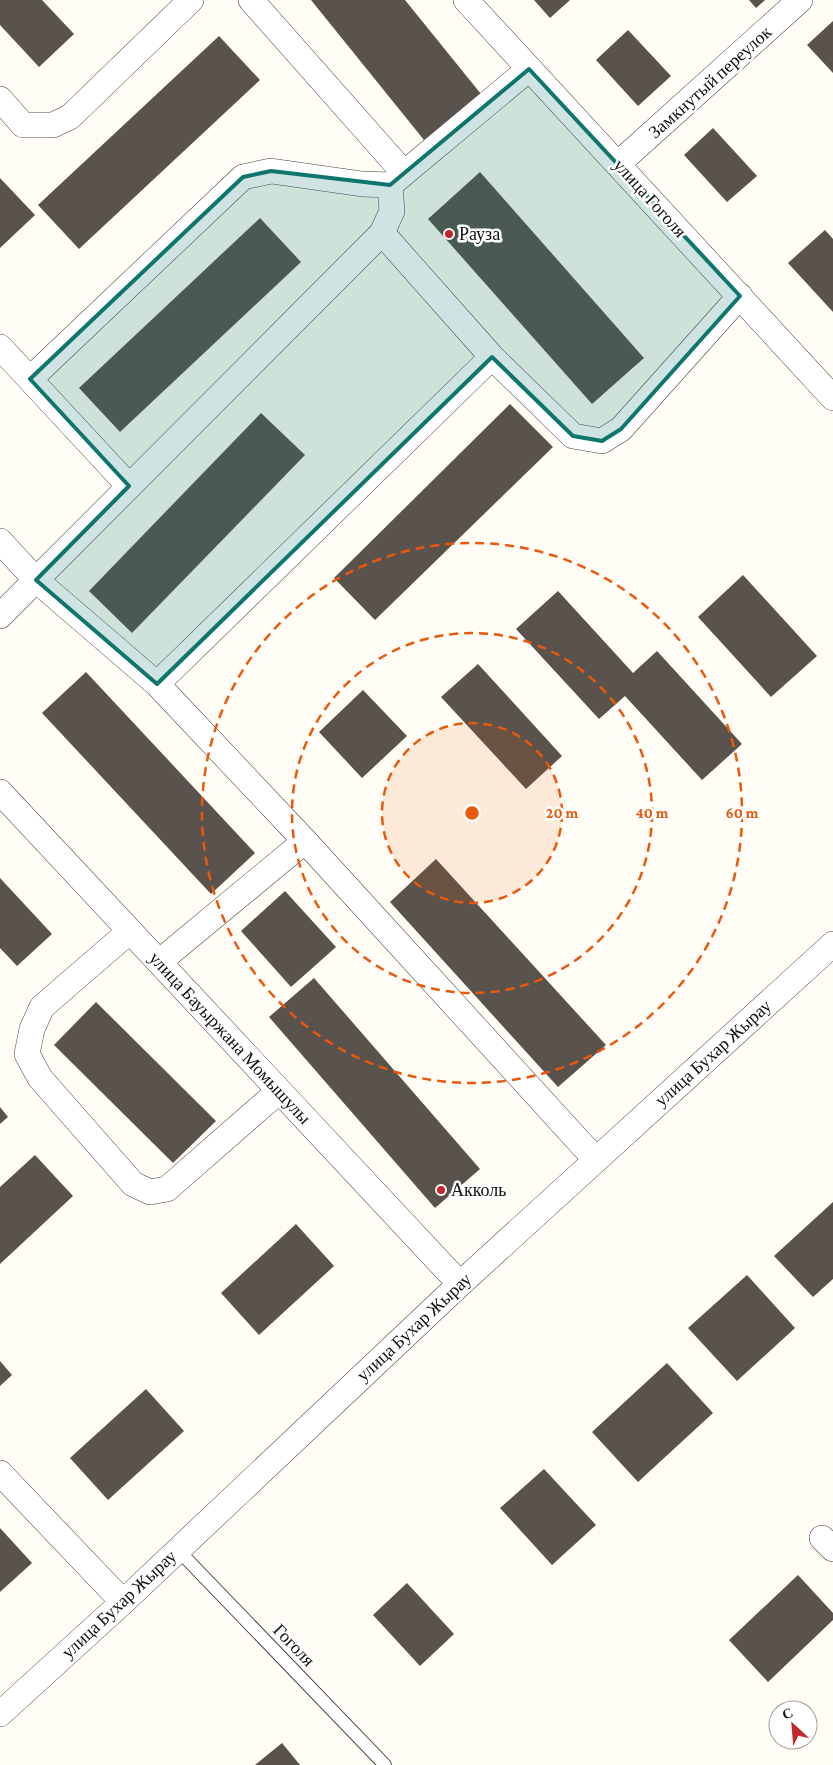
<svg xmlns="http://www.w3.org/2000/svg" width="833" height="1765" viewBox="0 0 833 1765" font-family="'Crimson Pro',serif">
<rect width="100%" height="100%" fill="#fffdf5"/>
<g fill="#5a524d">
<path d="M0,0H42L74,34L39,67L0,25Z"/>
<path d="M311,0H405L481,94L424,140Z"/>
<path d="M534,0H570L550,18Z"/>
<path d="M749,0H765L756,8Z"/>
<path d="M833,21V73L807,45Z"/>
<path d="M628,30L671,76L638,106L596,60Z"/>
<path d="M219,36L260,80L79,249L38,205Z"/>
<path d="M713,128L757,176L727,202L684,155Z"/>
<path d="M480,172L644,358L592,404L428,219Z"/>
<path d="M0,178L35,215L0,248Z"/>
<path d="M260,218L301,262L120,432L79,388Z"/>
<path d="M825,230L833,239V312L788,263Z"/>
<path d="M510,404L553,447L375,620L334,578Z"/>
<path d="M261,413L305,455L132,633L89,591Z"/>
<path d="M743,575L817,656L771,697L698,617Z"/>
<path d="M558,591L633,673L657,651L742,744L702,780L625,696L599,719L516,629Z"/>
<path d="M478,664L562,756L526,789L441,697Z"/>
<path d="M86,672L255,853L211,894L42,713Z"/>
<path d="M363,690L407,736L362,778L319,732Z"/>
<path d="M436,859L606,1045L558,1087L390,902Z"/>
<path d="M0,878L52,934L17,966L0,948Z"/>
<path d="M285,891L336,947L291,987L241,931Z"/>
<path d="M314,978L480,1169L435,1208L269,1017Z"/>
<path d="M96,1002L216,1121L173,1163L54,1045Z"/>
<path d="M0,1107L8,1117L0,1124Z"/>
<path d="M35,1155L73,1196L0,1264V1187Z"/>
<path d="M833,1202V1279L813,1297L774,1256Z"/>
<path d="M296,1224L334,1266L259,1335L221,1293Z"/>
<path d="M747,1275L795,1328L737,1381L688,1328Z"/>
<path d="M0,1361L12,1375L0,1386Z"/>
<path d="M667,1363L713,1413L638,1482L592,1432Z"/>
<path d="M146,1389L184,1431L108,1500L70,1458Z"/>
<path d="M544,1469L596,1525L552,1565L500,1508Z"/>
<path d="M0,1528L32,1563L0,1592Z"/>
<path d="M798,1575L833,1613V1620L768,1682L729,1640Z"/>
<path d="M407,1583L454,1634L420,1666L373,1615Z"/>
<path d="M282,1743L300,1765H255Z"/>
</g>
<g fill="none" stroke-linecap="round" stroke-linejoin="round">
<defs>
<path id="lane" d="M178,1550L385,1765"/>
<g id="street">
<path d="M251,0L404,173"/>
<path d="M466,0L833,398"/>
<path d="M0,99L23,125H53L70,117L191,0"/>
<path d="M619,163L800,0"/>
<path d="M382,233L492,357L573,436L602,441L621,429L740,296"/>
<path d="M0,347L129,486"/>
<path d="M30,379L243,177L271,171L362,184L390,185"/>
<path d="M0,541L36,580L157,684L305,841L596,1160"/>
<path d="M0,616L382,233L392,211L390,185L529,69"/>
<path d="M157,684L492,357"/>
<path d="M0,792L460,1284"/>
<path d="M130,931L42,1007L32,1029L27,1054L40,1078L133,1184L150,1192L167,1189L279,1091"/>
<path d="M159,962L305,841"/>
<path d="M0,1473L123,1602"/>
<path d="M822,1538L833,1549"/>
<path d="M0,1714L123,1602L460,1284L833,944"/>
</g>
</defs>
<use href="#lane" stroke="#444" stroke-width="14"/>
<use href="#street" stroke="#444" stroke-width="26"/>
<use href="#lane" stroke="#fff" stroke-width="12"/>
<use href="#street" stroke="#fff" stroke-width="25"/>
</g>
<path fill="#0f766e" fill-opacity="0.2" stroke="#0f766e" stroke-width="4" stroke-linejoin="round" d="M529,69L740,296L621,429L602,441L573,436L492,357L157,684L36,580L129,486L30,379L243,177L271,171L390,185Z"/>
<circle cx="472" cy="813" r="90" fill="#e8590c" fill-opacity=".12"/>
<g fill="none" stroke="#e8590c" stroke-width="2.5" stroke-dasharray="9 6">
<circle cx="472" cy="813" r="90"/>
<circle cx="472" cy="813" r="180"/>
<circle cx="472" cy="813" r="270"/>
</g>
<g fill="#c4262e" stroke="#fff" stroke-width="2">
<circle cx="449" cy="234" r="5"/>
<circle cx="441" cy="1190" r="5"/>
</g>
<g text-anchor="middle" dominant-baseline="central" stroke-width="5" stroke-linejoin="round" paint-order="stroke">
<g font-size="18" fill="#111" stroke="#fff">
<text transform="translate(710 82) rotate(-42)">Замкнутый переулок</text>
<text transform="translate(650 198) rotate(48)">улица Гоголя</text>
<text transform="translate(230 1038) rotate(47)">улица Бауыржана Момышулы</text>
<text transform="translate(713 1053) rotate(-42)">улица Бухар Жырау</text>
<text transform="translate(414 1327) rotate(-43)">улица Бухар Жырау</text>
<text transform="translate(119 1604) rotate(-43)">улица Бухар Жырау</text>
<text transform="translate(294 1645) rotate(46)">Гоголя</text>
</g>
<g font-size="18" fill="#111" stroke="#fff" text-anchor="start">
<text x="459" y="234">Рауза</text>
<text x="451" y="1190">Акколь</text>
</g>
</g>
<circle cx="472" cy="813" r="8" fill="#e8590c" stroke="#fff" stroke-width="2.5"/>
<g font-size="15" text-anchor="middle" font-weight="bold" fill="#e8590c" stroke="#fff" stroke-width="5" stroke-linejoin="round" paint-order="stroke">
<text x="562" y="818">20 m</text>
<text x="652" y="818">40 m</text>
<text x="742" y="818">60 m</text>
</g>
<g transform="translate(793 1725) rotate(334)"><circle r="24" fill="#ffffff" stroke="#a0a0a0"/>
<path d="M0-4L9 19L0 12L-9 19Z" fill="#c4262e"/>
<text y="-8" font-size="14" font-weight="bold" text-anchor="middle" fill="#111111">С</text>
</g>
</svg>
